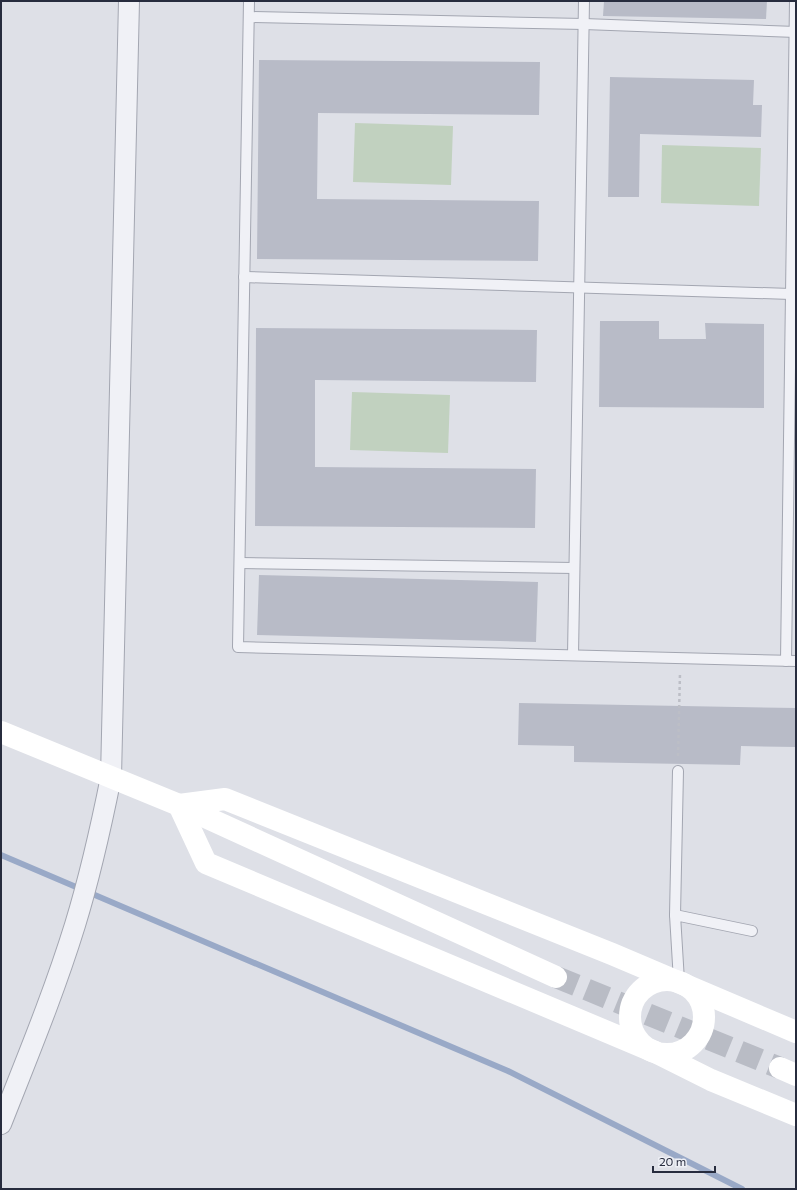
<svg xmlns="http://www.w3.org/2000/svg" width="797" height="1190" viewBox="0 0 797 1190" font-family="Commissioner,sans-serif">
<rect width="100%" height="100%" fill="#dee0e7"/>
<g fill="#c1d1bf">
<path d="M355,123L453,126L451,185L353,182Z"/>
<path d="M662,145L761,148L759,206L661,203Z"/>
<path d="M352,392L450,395L448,453L350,450Z"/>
</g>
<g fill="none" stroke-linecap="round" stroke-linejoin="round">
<path stroke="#99a9c7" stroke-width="6" d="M1,855L508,1071L742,1189"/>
</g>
<g fill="#b8bbc7">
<path d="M604,1H767L766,19L603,16Z"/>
<path d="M259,60L540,62L539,115L318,113L317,199L539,201L538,261L257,259Z"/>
<path d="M610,77L754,80L753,105H762L761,137L640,134L639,197H608Z"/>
<path d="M600,321H659V339H706L705,323L764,324V408L599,407Z"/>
<path d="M256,328L537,330L536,382L315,380V467L536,469L535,528L255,526Z"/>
<path d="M259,575L538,582L536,642L257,635Z"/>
<path d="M519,703L796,708V747L741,746L740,765L574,762V746L518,745Z"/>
</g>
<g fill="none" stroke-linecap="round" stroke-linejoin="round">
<path stroke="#b9bcc5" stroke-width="22" stroke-dasharray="22 11" stroke-linecap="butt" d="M556,977L780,1068"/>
<defs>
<g id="lane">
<path d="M249,1L238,647L796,661"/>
<path d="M249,17L584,24L796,32"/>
<path d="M244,277L791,294"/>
<path d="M240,563L574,568"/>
<path d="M573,655L584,1"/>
<path d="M786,661L795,1"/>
<path d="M675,915L678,771"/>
<path d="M679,981L675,915L752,931"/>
</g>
<path id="street" d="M1,1124C27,1058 54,993 75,925C90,876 101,827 111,777L129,1"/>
</defs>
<use href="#lane" stroke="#a3a6b1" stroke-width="12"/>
<use href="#street" stroke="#a3a6b1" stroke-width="22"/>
<path stroke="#bcbec6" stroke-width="2.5" stroke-dasharray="3 3" stroke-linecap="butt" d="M678,756L680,673"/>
<use href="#lane" stroke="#f0f1f6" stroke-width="10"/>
<use href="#street" stroke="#f0f1f6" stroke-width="20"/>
<g stroke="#fff" stroke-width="22">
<path d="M1,732L179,805L556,977"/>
<circle cx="667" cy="1017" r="37"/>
<path d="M796,1032L612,954L225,799L179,805L206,863L655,1052L711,1080L796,1115"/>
<path d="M780,1068L796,1075"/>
</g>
</g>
<rect width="797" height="1190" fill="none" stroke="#272c3e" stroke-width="4"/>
<path d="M653 1166v6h62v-6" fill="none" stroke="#272c3e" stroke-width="2"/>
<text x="659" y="1166" font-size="12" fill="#272c3e" stroke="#edeff5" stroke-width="3" paint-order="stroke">20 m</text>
</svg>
